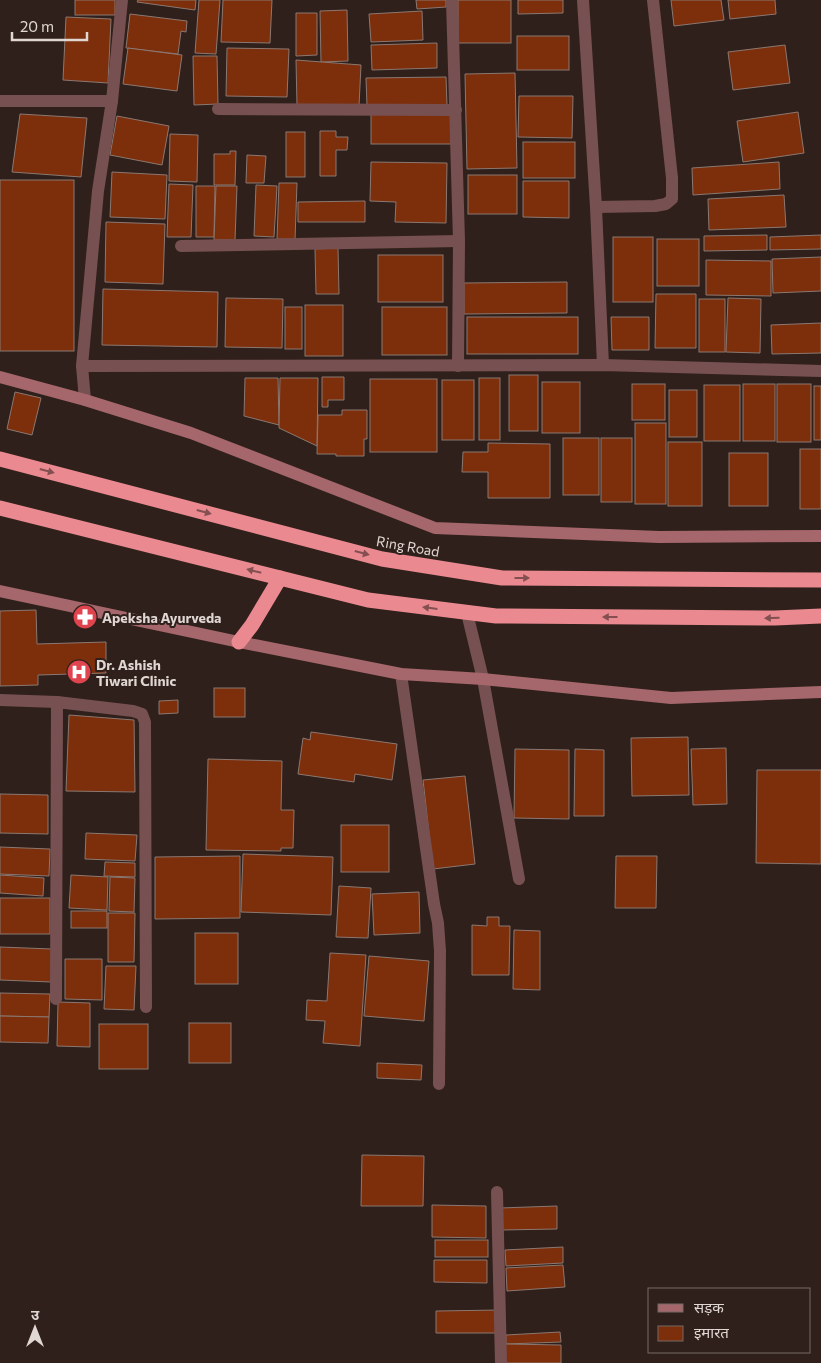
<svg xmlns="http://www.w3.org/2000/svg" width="821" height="1363" viewBox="0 0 821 1363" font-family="Commissioner,'Noto Sans Devanagari',sans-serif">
<rect width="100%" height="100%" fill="#2f201b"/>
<g fill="#7d2e0b" stroke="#8b7871">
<rect x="75" y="0" width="40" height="15"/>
<path d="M138,0H196L195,10L137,2Z"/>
<path d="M199,0H220L216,54L195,53Z"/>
<path d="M223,0H272L270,43L221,42Z"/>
<path d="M416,0H446V7L417,9Z"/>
<rect x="458" y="0" width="53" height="43"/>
<path d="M518,0H563V13L518,14Z"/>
<path d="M671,0H721L724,20L674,26Z"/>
<path d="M728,0H775L776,14L730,19Z"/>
<path d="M347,10L348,61L321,62L320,11Z"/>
<path d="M422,11L423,40L371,42L369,14Z"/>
<path d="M296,13H317V55L296,56Z"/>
<path d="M130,14L187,21L186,32L181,31L178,54L126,48Z"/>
<path d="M66,17L111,19L108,83L63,80Z"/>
<rect x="517" y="36" width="52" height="34"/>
<path d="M437,43V68L372,70L371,45Z"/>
<path d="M785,45L790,83L733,90L728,52Z"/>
<path d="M128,48L182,55L177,91L123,84Z"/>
<path d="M227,48L289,49L287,97L226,96Z"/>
<path d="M193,56H217L218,104L194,105Z"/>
<path d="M296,60L361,65L359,106H297Z"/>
<path d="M515,73L517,168L467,169L465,74Z"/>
<path d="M446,77L447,105L367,106L366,78Z"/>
<path d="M519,96H573L572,138L518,137Z"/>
<path d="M798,112L804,153L743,162L737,121Z"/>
<path d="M20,114L87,118L81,177L12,172Z"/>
<rect x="371" y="114" width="80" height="30"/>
<path d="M117,116L169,126L162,165L110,155Z"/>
<path d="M320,131H336V137H348L347,150H336V176H320Z"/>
<rect x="286" y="132" width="19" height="45"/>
<path d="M170,134L198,135L197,182L169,181Z"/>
<rect x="523" y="142" width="52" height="36"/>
<path d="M230,151H236L235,185H214V154H230Z"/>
<path d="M247,155L266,156L264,183H246Z"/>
<path d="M371,162L447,163L446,223L395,222L396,202L370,201Z"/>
<path d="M779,162L780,189L693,195L692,168Z"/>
<path d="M112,172L167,175L165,219L110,217Z"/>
<rect x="468" y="175" width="49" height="39"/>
<rect x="0" y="180" width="74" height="171"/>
<path d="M523,181H569V218L523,217Z"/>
<path d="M279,183H297L295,240L277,239Z"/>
<path d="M169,184L193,185L191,237H167Z"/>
<path d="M256,185L277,186L274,237L254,236Z"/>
<path d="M196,186H215L214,237H196Z"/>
<path d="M216,186H237L235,240H214Z"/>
<path d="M784,195L786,227L709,230L708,199Z"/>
<path d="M365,201V222H298V202Z"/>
<path d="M106,222L165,224L163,284L105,282Z"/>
<path d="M767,235V250L704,251V236Z"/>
<path d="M821,235V249L770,250V237Z"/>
<rect x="613" y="237" width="40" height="65"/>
<rect x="657" y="239" width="42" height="47"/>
<path d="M338,248L339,294H316L315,249Z"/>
<rect x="378" y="255" width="65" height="47"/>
<path d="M821,257V291L773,293L772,259Z"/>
<path d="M706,260L771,261V296L706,295Z"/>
<path d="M567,282V313L464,314V283Z"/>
<path d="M103,289L218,292L217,347L102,345Z"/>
<path d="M656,294H696V348H655Z"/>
<path d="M226,298L283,299L282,348L225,347Z"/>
<path d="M728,298L761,299L760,353L726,352Z"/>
<rect x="699" y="299" width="26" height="53"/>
<rect x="305" y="305" width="38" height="51"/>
<rect x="285" y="307" width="17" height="42"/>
<rect x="382" y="307" width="65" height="48"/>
<rect x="467" y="317" width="111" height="37"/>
<path d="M611,317H649V350H612Z"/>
<path d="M821,323V353L772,354L771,325Z"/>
<rect x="509" y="375" width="29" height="56"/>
<path d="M322,377H344V400H328V407H322Z"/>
<path d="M245,378H278L279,425L244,416Z"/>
<path d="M280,378H318L317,446L279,428Z"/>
<rect x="479" y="378" width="21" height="62"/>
<rect x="370" y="379" width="67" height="73"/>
<rect x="442" y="380" width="32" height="60"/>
<rect x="542" y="382" width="38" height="51"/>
<rect x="632" y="384" width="33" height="36"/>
<rect x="743" y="384" width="32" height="57"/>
<rect x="777" y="384" width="34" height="58"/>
<rect x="704" y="385" width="36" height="56"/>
<rect x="814" y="386" width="7" height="54"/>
<rect x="669" y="390" width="28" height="47"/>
<path d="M15,392L41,398L32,435L7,429Z"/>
<path d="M342,410H367V439H364V456H336V454H317L318,415H342Z"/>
<rect x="635" y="423" width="31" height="81"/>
<rect x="563" y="438" width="36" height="57"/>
<rect x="601" y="438" width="31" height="64"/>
<rect x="668" y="442" width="34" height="64"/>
<path d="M488,443L550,444V498H488V472H462L463,452H488Z"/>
<rect x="800" y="449" width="21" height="60"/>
<rect x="729" y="453" width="39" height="53"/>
<path d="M36,610L37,644L106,642V673L38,675V685L0,686V611Z"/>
<rect x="214" y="688" width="31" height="29"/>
<path d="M178,700V713L159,714V701Z"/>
<path d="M69,715L134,720L135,792L66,791Z"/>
<path d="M311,732L397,744L392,780L355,774L354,782L298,774L303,738L310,740Z"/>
<path d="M688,737L689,795L632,796L631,738Z"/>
<path d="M726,748L727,804L693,805L691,749Z"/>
<path d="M515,749L569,750V819L514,818Z"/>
<path d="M575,749L604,750V816H574Z"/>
<path d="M208,759L282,761L281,810H294L293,848H281V851L206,850Z"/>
<path d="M757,770H821V864L756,863Z"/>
<path d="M465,776L475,864L433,869L423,780Z"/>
<path d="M0,794L48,795V834L0,833Z"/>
<rect x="341" y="825" width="48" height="47"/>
<path d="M86,833L137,835L135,861L85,859Z"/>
<path d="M0,847L50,849L49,876L0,874Z"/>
<path d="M243,854L333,857L331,915L241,912Z"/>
<path d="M240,856V918L155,919V857Z"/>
<path d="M616,856H657L656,908H615Z"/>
<path d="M105,862L135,863V877L104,876Z"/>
<path d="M0,875L44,878L43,896L0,893Z"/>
<path d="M71,875L108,877L107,910L69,908Z"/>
<path d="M110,877L135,878L134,912L109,911Z"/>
<path d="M339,886L371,888L368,938L336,937Z"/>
<path d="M419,892L420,933L374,935L372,894Z"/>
<rect x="0" y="898" width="50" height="36"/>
<rect x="71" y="911" width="36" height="17"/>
<path d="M108,913H135L134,962H108Z"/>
<path d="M487,917H499V926H510L509,975H472V925L487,926Z"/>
<path d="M514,930L540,931V990L513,989Z"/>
<rect x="195" y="933" width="43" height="51"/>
<path d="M0,947L52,949L51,982L0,980Z"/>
<path d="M330,953L366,955L360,1046L323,1043L325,1021L306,1020L307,1000L327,1001Z"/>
<path d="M369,956L429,961L424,1021L364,1016Z"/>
<path d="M65,959H102V1000L65,999Z"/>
<path d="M106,966H136L134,1010L104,1009Z"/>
<path d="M0,993L50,994L49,1017L0,1016Z"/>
<path d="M58,1002L90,1003V1047L57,1046Z"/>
<path d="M0,1016L49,1017L48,1043L0,1042Z"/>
<rect x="189" y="1023" width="42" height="40"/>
<rect x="99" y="1024" width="49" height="45"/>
<path d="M377,1063L422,1065L421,1080L377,1078Z"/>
<path d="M362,1155L424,1156L423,1206H361Z"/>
<path d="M432,1205L486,1206V1238L432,1237Z"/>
<path d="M557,1206V1229L501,1230L500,1208Z"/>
<rect x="435" y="1240" width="53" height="17"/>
<path d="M563,1247V1263L506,1266L505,1250Z"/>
<path d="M434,1260H487V1283L434,1282Z"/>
<path d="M563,1265L565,1287L507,1291L506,1268Z"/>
<path d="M500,1310V1333H436V1311Z"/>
<path d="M560,1332L561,1342L506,1344V1335Z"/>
<path d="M505,1344L561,1345V1363H504Z"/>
</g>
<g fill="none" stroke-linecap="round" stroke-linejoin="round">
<g stroke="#775052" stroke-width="12">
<path d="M452,0L459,241L458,366"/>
<path d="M583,0L596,207L603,365"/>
<path d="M0,101H112"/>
<path d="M218,109L456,110"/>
<path d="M596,207L655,206L666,204L672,199V178L653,0"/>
<path d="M181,246L459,241"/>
<path d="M82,366L603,365L821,371"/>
<path d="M85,400L82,366L98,191L112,101L122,0"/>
<path d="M467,613L483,679L519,879"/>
<path d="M401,674L434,904L438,923L440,951L439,1084"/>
<path d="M0,700L57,702L133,711L142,714L145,722L146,1007"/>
<path d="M56,999L57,702"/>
<path d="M497,1192L501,1363"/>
</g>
<g stroke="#a5676b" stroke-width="12">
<path d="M0,377L85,400L191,433L435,528L659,537L821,536"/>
<path d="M0,591L239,642L401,674L483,679L671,698L821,692"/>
</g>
<g stroke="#ea8990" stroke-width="15">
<path d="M0,459L382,559L502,578L821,580"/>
<path d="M0,508L368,600L496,616L775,618L821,616"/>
<path d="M239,642L252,625L280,578"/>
</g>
</g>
<defs><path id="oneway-solid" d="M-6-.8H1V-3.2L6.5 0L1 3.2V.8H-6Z" transform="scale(1.25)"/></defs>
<g fill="#834f50">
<use href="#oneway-solid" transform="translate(47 471) rotate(15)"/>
<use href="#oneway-solid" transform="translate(204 512) rotate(15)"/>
<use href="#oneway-solid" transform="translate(362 553) rotate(15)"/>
<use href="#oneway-solid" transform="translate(254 571) rotate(-166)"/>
<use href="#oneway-solid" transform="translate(522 578)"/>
<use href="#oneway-solid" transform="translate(430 608) rotate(-173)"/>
<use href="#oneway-solid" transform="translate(610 617) rotate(-180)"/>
<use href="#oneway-solid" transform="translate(772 618) rotate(179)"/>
</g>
<defs>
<symbol id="pharmacy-disc" viewBox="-11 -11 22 22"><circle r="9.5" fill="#e0444e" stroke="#2f201b"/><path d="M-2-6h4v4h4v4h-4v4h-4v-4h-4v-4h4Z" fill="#fff"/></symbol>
<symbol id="hospital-disc" viewBox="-11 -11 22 22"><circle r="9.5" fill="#e0444e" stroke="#2f201b"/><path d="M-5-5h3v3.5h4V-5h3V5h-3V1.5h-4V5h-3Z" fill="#fff"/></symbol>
</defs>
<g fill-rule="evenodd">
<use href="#pharmacy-disc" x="71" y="603" width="28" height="28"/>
<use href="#hospital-disc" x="65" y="658" width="28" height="28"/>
</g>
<g text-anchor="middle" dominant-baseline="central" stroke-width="4" stroke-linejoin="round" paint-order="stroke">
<g font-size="14" fill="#e0d6d2" stroke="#2f201b">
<text transform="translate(408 546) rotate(10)">Ring Road</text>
</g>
<g font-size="14" font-weight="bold" fill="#e0d6d2" stroke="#2f201b" text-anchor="start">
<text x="102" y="617">Apeksha Ayurveda</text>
<text x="96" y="664">Dr. Ashish<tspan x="96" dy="16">Tiwari Clinic</tspan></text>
</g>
</g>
<rect x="648" y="1288" width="162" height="65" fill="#2f201b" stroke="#766964"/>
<rect x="658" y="1304" width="25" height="8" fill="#a5676b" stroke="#766964"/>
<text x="694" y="1313" font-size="15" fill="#e0d6d2">सड़क</text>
<rect x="658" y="1326" width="25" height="15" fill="#7d2e0b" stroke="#766964"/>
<text x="694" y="1338" font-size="15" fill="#e0d6d2">इमारत</text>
<g transform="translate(35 1328)" stroke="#2f201b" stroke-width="4" paint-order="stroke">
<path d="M0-4L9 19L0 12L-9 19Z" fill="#e0d6d2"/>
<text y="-8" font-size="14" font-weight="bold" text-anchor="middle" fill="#e0d6d2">उ</text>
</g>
<path d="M12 32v8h75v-8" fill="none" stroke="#e0d6d2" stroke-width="2.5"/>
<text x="20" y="32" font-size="15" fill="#e0d6d2" stroke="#2f201b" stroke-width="4" paint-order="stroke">20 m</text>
</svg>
